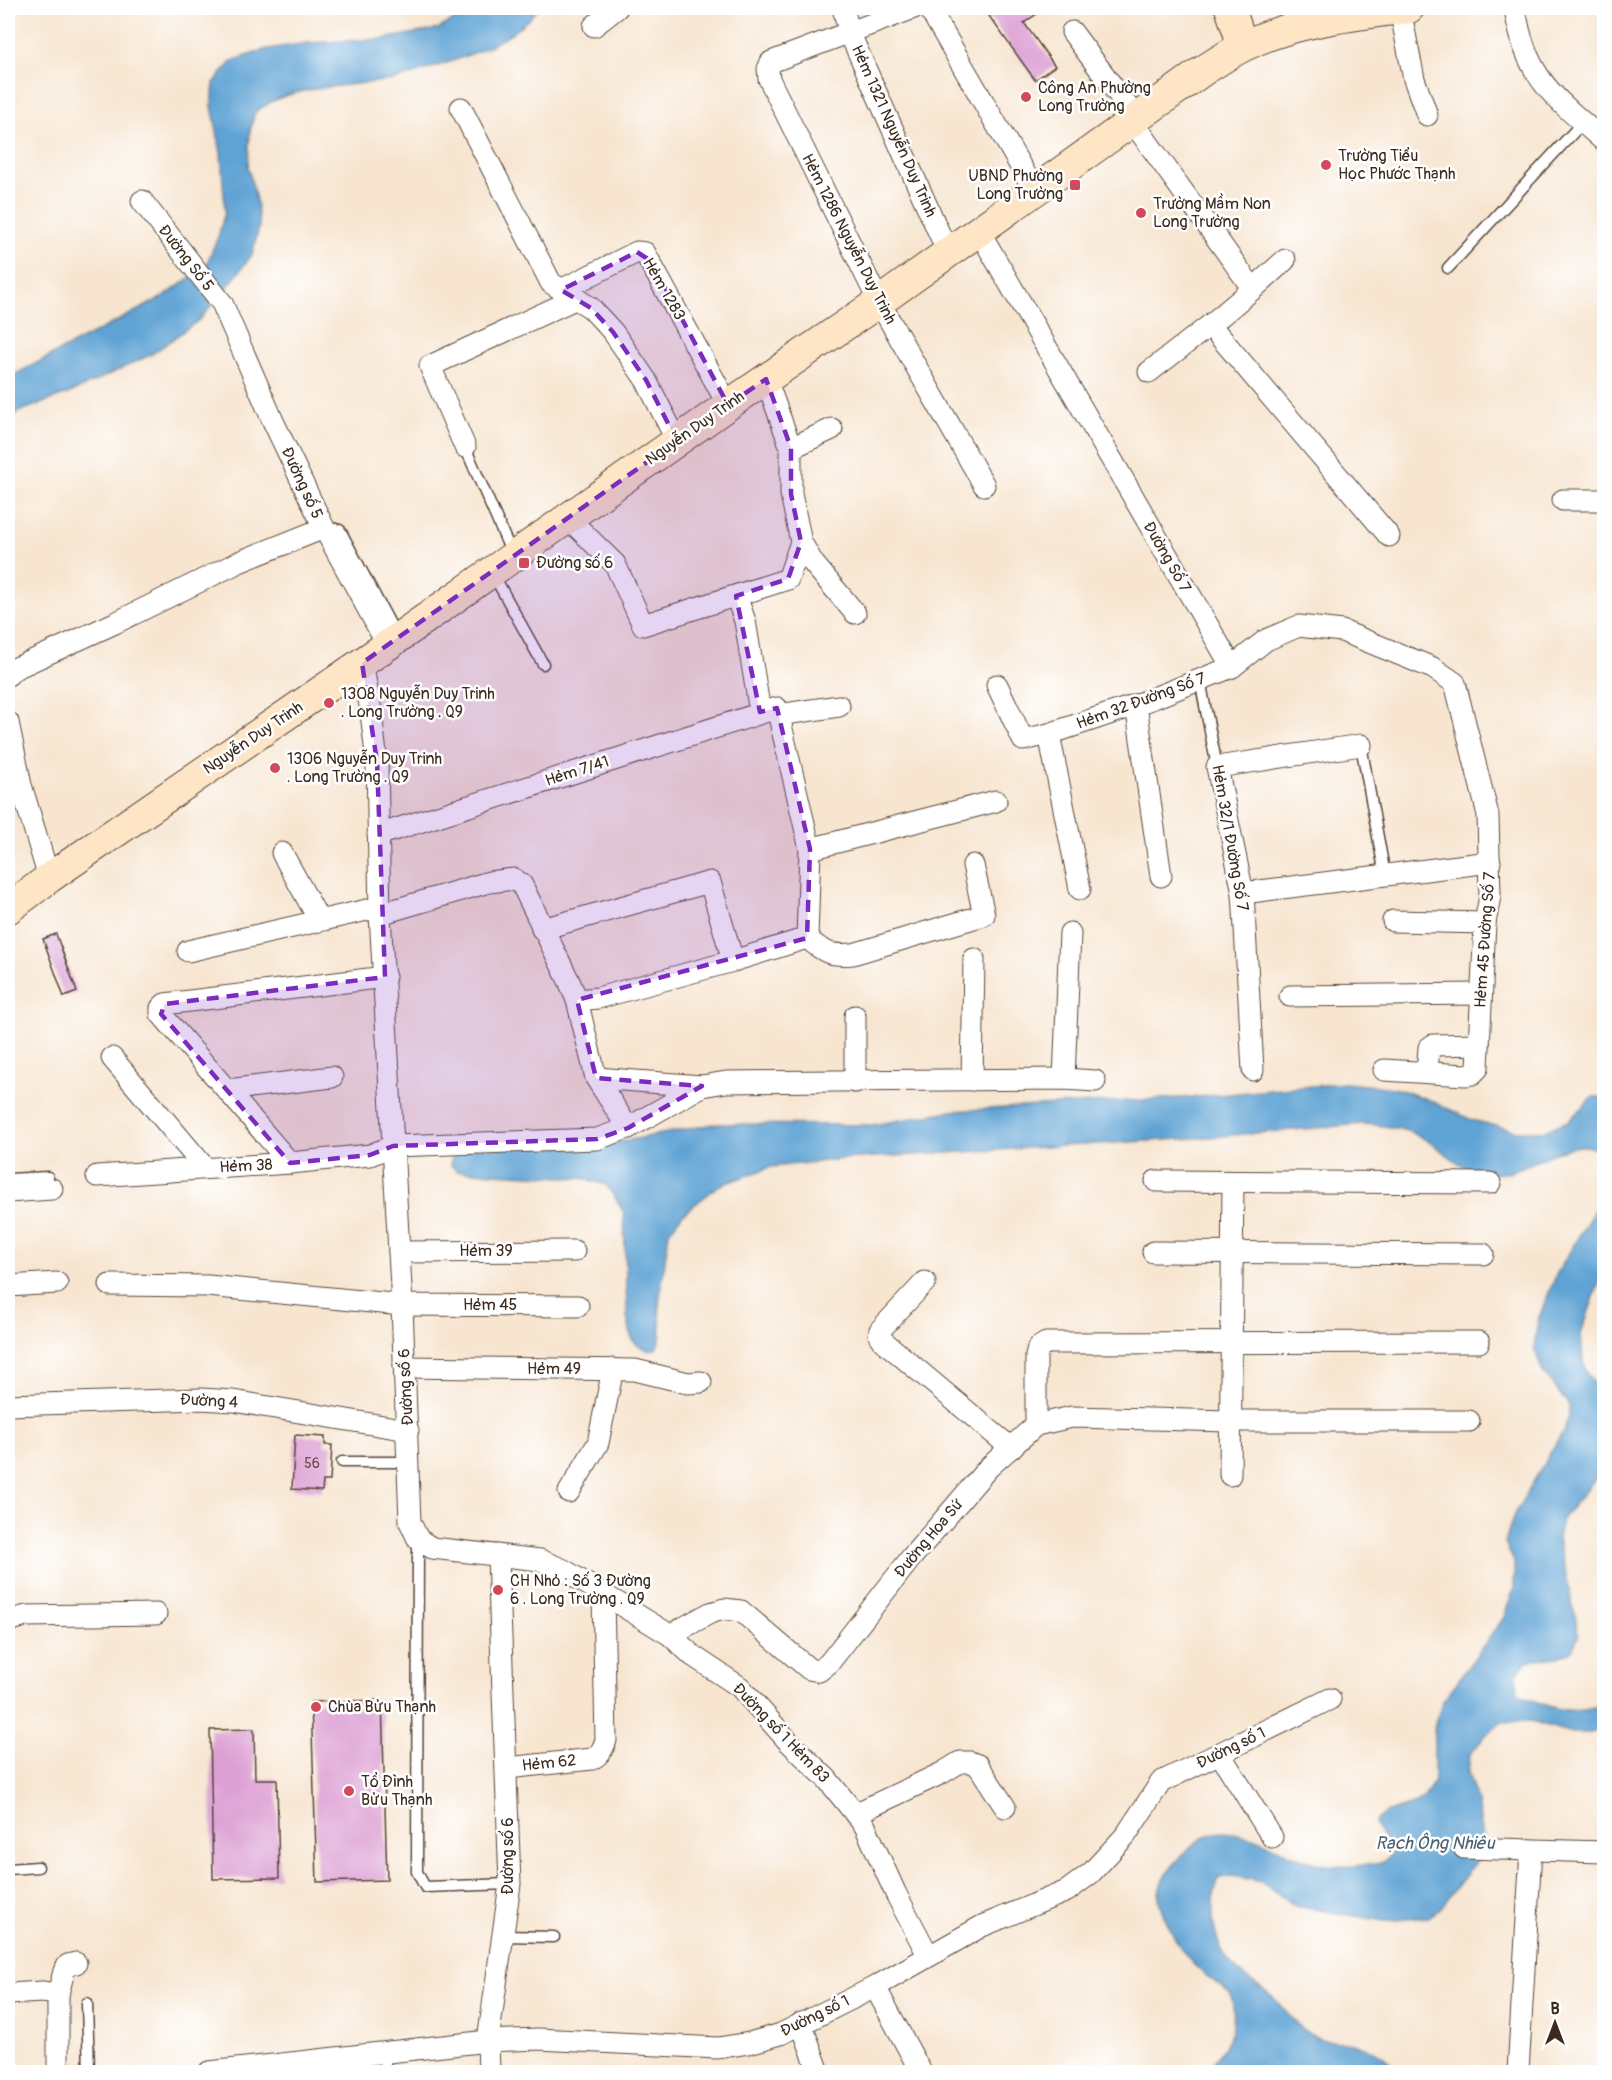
<svg xmlns="http://www.w3.org/2000/svg" width="1612" height="2080" viewBox="0 0 1612 2080" font-family="Pangolin,sans-serif">
<rect width="100%" height="100%" fill="#fff"/>
<filter id="ink" filterUnits="userSpaceOnUse"><feTurbulence type="fractalNoise" baseFrequency=".0167" numOctaves="2"/><feDisplacementMap in="SourceGraphic" scale="12" xChannelSelector="R" yChannelSelector="G"/><feConvolveMatrix kernelMatrix="1 2 1 2 8 2 1 2 1" color-interpolation-filters="sRGB"/></filter>
<filter id="wash" filterUnits="userSpaceOnUse"><feTurbulence type="fractalNoise" baseFrequency=".008" numOctaves="4" result="noise"/><feDisplacementMap in="SourceGraphic" scale="24" xChannelSelector="R" yChannelSelector="G"/><feGaussianBlur stdDeviation="1.35" result="paint"/><feColorMatrix in="noise" values="0 0 0 0 0 0 0 0 0 0 0 0 0 0 0 0 0 1.4 0 .05"/><feComposite in="paint" operator="in"/></filter>
<g filter="url(#wash)">
<rect width="100%" height="100%" fill="#f7e5d0"/>
<g fill="#5fa3d4" stroke="#4d6679" stroke-width="1.5">
<path d="M475,8H539C511,42 470,56 428,69C417,73 405,78 393,80C358,85 306,86 275,100C268,103 261,108 255,112L250,131L248,167L257,204L259,227L252,255L222,294L199,320L152,354L70,393L18,412L8,421V378L165,296L206,265L218,237L225,212L221,153L212,106L214,83L232,61L267,49L307,43L382,39L438,29Z"/>
<path d="M1345,1083L1395,1088L1427,1099L1472,1120L1517,1131H1542L1569,1121L1592,1097H1604V1162C1592,1121 1529,1171 1503,1173C1460,1178 1450,1150 1417,1135C1401,1127 1381,1125 1363,1124L1198,1138L843,1159L771,1167L718,1186L682,1215L669,1232L659,1304L661,1336L656,1349L650,1351L639,1346L632,1340L627,1317L624,1213L614,1196L606,1185L581,1178L457,1171L450,1164L455,1149L619,1142L714,1124L873,1125L950,1111L1198,1097Z"/>
<path d="M1604,1179V1269L1581,1333L1583,1362L1588,1375L1604,1396V1468L1562,1519L1558,1538L1579,1634L1572,1651L1559,1657L1536,1659L1525,1663L1516,1676L1518,1693C1544,1707 1577,1718 1604,1704V1730L1590,1733H1572L1531,1721L1502,1722L1486,1735L1470,1754L1468,1773L1477,1801L1483,1837L1476,1862L1442,1906L1429,1917L1385,1921L1295,1906L1261,1882L1234,1876L1219,1878C1207,1909 1212,1947 1238,1971C1251,1982 1266,1990 1278,2002C1291,2016 1299,2031 1318,2038C1325,2041 1333,2041 1341,2042C1369,2046 1380,2051 1400,2072H1203C1228,2051 1239,2028 1231,1994C1200,1971 1188,1965 1170,1929C1158,1905 1152,1889 1172,1867C1183,1854 1197,1837 1215,1833C1241,1828 1274,1848 1297,1857C1321,1866 1339,1868 1364,1865C1377,1864 1384,1864 1392,1854C1389,1842 1380,1835 1375,1824L1377,1819L1386,1813L1418,1802L1425,1796L1434,1781V1730L1436,1720L1443,1701L1503,1619L1514,1589V1561L1505,1544L1508,1532L1515,1513L1565,1428L1569,1415V1405L1542,1371L1534,1347L1538,1320L1557,1273L1598,1204Z"/>
</g>
<g id="blocks">
<g fill="#dda0d4">
<path d="M1001,8H1045L1024,23L1055,66L1035,80L989,16Z"/>
<path d="M56,934L77,992L64,997L43,939Z"/>
<path d="M295,1435L325,1437V1445H332L330,1481H323L322,1491L292,1489Z"/>
<path d="M382,1700L387,1880L317,1882L311,1702Z"/>
<path d="M254,1729L255,1779H277L279,1878L213,1879L210,1730Z"/>
</g>
</g>
</g>
<g filter="url(#ink)">
<use href="#blocks" fill-opacity="0" stroke="#574639" stroke-width="1.5"/>
<g fill="none" stroke-linecap="round" stroke-linejoin="round">
<defs>
<g id="service">
<path d="M1448,268L1583,122"/>
<path d="M465,447L512,554"/>
<path d="M325,532L332,528L340,530L397,637"/>
<path d="M493,574L543,664"/>
<path d="M1200,680L1217,767"/>
<path d="M1361,745L1385,875"/>
<path d="M8,1179L48,1177"/>
<path d="M342,1462H408"/>
<path d="M418,1539L417,1872L425,1887L510,1884"/>
<path d="M8,1869L38,1867"/>
<path d="M503,1936L554,1937"/>
<path d="M87,2003L89,2072"/>
<path d="M385,2053V2072"/>
</g>
<g id="minor">
<path d="M843,8L850,34L948,253"/>
<path d="M914,8L771,62L768,69L769,79L879,302L984,485"/>
<path d="M929,8L1035,191"/>
<path d="M1515,8C1525,78 1554,97 1604,141"/>
<path d="M1400,9L1414,79L1427,115"/>
<path d="M594,26L617,8"/>
<path d="M1072,32L1137,119"/>
<path d="M461,108L551,283L591,308L613,332L646,380L677,441"/>
<path d="M1133,122L1253,289L1210,325L1149,372"/>
<path d="M142,201L222,303L273,421L324,528L387,644"/>
<path d="M979,231L1232,667L1266,640L1299,626L1342,631L1433,668L1455,683L1488,815L1490,896L1485,923L1478,1068L1472,1074L1465,1075L1384,1070"/>
<path d="M1253,289L1285,260"/>
<path d="M561,290L637,252L645,253L728,405"/>
<path d="M1210,325L1389,536"/>
<path d="M766,379L791,448V494L801,542L813,563L855,613"/>
<path d="M465,447L430,366L577,298"/>
<path d="M791,448L832,429"/>
<path d="M1563,500H1604"/>
<path d="M568,518L615,564L643,625L788,579L801,542"/>
<path d="M736,596L745,621L760,712"/>
<path d="M362,663L370,705L377,762L380,914L402,1305L410,1522L418,1539L432,1548L540,1560L564,1570L670,1635L693,1656L740,1687L788,1741L827,1779L865,1826L896,1894L928,1955"/>
<path d="M8,675L14,669L115,623L239,562L324,528"/>
<path d="M997,685L1023,740L1049,734L1080,889"/>
<path d="M1136,705L1161,876"/>
<path d="M778,715L839,706"/>
<path d="M8,722L21,785L49,878"/>
<path d="M1049,734L1136,705L1232,667"/>
<path d="M378,835L777,708L810,849"/>
<path d="M282,853L319,920"/>
<path d="M1243,893L1490,862"/>
<path d="M380,914L489,882L514,879L522,885L569,981L577,1000L598,998L733,961L807,938C824,953 831,956 853,954L984,915L973,865"/>
<path d="M1393,921L1485,923"/>
<path d="M542,929L710,882L733,961"/>
<path d="M807,938L810,849L996,801"/>
<path d="M188,951L380,907"/>
<path d="M1290,996L1481,994"/>
<path d="M577,1000L596,1078"/>
<path d="M855,1016V1082"/>
<path d="M112,1058L205,1168"/>
<path d="M1253,1070L1243,893L1217,767L1361,745"/>
<path d="M1427,1072L1429,1048L1433,1045L1479,1044"/>
<path d="M1064,1079L1070,933"/>
<path d="M972,1080L974,959"/>
<path d="M227,1090L332,1077"/>
<path d="M628,1128L596,1078L702,1086"/>
<path d="M290,1163L161,1014V1008L165,1004L385,977"/>
<path d="M97,1176L290,1163L370,1155L393,1146L597,1139L628,1128L702,1086L726,1082L1064,1079L1095,1081"/>
<path d="M1156,1181L1490,1183"/>
<path d="M8,1192L52,1189"/>
<path d="M399,1252L574,1251"/>
<path d="M1153,1252L1483,1254"/>
<path d="M925,1282L880,1330L879,1335L882,1340L1011,1448"/>
<path d="M110,1285L208,1286L402,1305L578,1306"/>
<path d="M8,1286L57,1283"/>
<path d="M404,1367L635,1370L688,1383L701,1382"/>
<path d="M8,1405L201,1399L233,1401L408,1430"/>
<path d="M1036,1425V1356L1038,1348L1046,1343L1479,1342"/>
<path d="M1230,1475L1233,1182"/>
<path d="M569,1492L598,1443L613,1369"/>
<path d="M8,1621L26,1616L156,1614"/>
<path d="M670,1635L710,1613L724,1609L741,1611L809,1669L819,1671L829,1663L911,1558L988,1468L1036,1425L1072,1417L1230,1421H1469"/>
<path d="M1220,1754L1272,1837"/>
<path d="M507,1768L592,1759C600,1755 603,1749 606,1740L603,1594"/>
<path d="M855,1814L942,1773L960,1762H970L978,1765L1005,1807"/>
<path d="M1464,1848L1604,1852"/>
<path d="M875,1987L921,2072"/>
<path d="M8,1994L42,1992L58,1994V2072"/>
<path d="M58,1994L64,1971L68,1965L76,1963"/>
<path d="M801,2023L819,2072"/>
<path d="M209,2072L488,2041L538,2039L718,2048L749,2043L781,2034L875,1987L982,1926L1067,1891L1091,1873L1126,1835L1161,1782L1330,1699"/>
<path d="M489,2072L488,2041L510,1884L498,1555"/>
<path d="M1518,2072L1531,1850"/>
</g>
<g id="secondary">
<path d="M1230,8L1243,46"/>
<path d="M8,909L49,878L398,638L728,405L879,302L1204,70C1217,62 1230,53 1244,46C1294,21 1354,15 1409,8"/>
</g>
</defs>
<use href="#service" stroke="#574639" stroke-width="13"/>
<use href="#minor" stroke="#574639" stroke-width="23"/>
<use href="#secondary" stroke="#574639" stroke-width="32"/>
<use href="#service" stroke="#fff" stroke-width="10"/>
<use href="#minor" stroke="#fff" stroke-width="21"/>
<use href="#secondary" stroke="#fde5c5" stroke-width="30"/>
</g>
</g>
<path fill="#7b2cbf" fill-opacity="0.2" stroke="#7b2cbf" stroke-width="4.5" stroke-dasharray="12 8" stroke-linejoin="round" d="M637,252L651,261L728,405L766,379L791,448V494L801,542L788,579L736,596L760,712L777,708L810,849L807,938L577,1000L596,1078L702,1086L628,1128L597,1139L393,1146L370,1155L290,1163L161,1014L165,1004L385,977L377,762L362,663L677,441L646,380L613,332L591,308L561,290Z"/>
<g fill="#d1495b" stroke="#fff" stroke-width="2">
<circle cx="1026" cy="97" r="6"/>
<circle cx="1326" cy="165" r="6"/>
<rect x="1069" y="179" width="12" height="12" rx="3"/>
<circle cx="1141" cy="213" r="6"/>
<rect x="518" y="557" width="12" height="12" rx="3"/>
<circle cx="329" cy="703" r="6"/>
<circle cx="275" cy="768" r="6"/>
<circle cx="498" cy="1590" r="6"/>
<circle cx="316" cy="1707" r="6"/>
<circle cx="349" cy="1791" r="6"/>
</g>
<g text-anchor="middle" dominant-baseline="central" stroke-width="5" stroke-linejoin="round" paint-order="stroke">
<g font-size="14" fill="#64484c">
<text x="312" y="1463">56</text>
</g>
<g font-size="16" fill="#3b2a1e" stroke="#fff" text-anchor="start">
<text x="1038" y="88">Công An Phường<tspan x="1038" dy="18">Long Trường</tspan></text>
<text x="1338" y="156">Trường Tiểu<tspan x="1338" dy="18">Học Phước Thạnh</tspan></text>
<text x="1063" y="176" text-anchor="end">UBND Phường<tspan x="1063" dy="18">Long Trường</tspan></text>
<text x="1153" y="204">Trường Mầm Non<tspan x="1153" dy="18">Long Trường</tspan></text>
<text x="536" y="563">Đường số 6</text>
<text x="341" y="694">1308 Nguyễn Duy Trinh<tspan x="341" dy="18">. Long Trường . Q9</tspan></text>
<text x="287" y="759">1306 Nguyễn Duy Trinh<tspan x="287" dy="18">. Long Trường . Q9</tspan></text>
<text x="510" y="1581">CH Nhỏ : Số 3 Đường<tspan x="510" dy="18">6 . Long Trường . Q9</tspan></text>
<text x="328" y="1707">Chùa Bửu Thạnh</text>
<text x="361" y="1782">Tổ Đình<tspan x="361" dy="18">Bửu Thạnh</tspan></text>
</g>
<g font-size="16" fill="#3b2a1e" stroke="#fff">
<text transform="translate(894 131) rotate(66)">Hẻm 1321 Nguyễn Duy Trinh</text>
<text transform="translate(849 239) rotate(63)">Hẻm 1286 Nguyễn Duy Trinh</text>
<text transform="translate(186 258) rotate(52)">Đường Số 5</text>
<text transform="translate(664 289) rotate(60)">Hẻm 1283</text>
<text transform="translate(695 428) rotate(-35)">Nguyễn Duy Trinh</text>
<text transform="translate(302 483) rotate(65)">Đường số 5</text>
<text transform="translate(1167 557) rotate(60)">Đường Số 7</text>
<text transform="translate(1141 701) rotate(-20)">Hẻm 32 Đường Số 7</text>
<text transform="translate(253 738) rotate(-34)">Nguyễn Duy Trinh</text>
<text transform="translate(577 771) rotate(-18)">Hẻm 7/41</text>
<text transform="translate(1230 838) rotate(80)">Hẻm 32/1 Đường Số 7</text>
<text transform="translate(1485 940) rotate(-86)">Hẻm 45 Đường Số 7</text>
<text transform="translate(246 1166) rotate(-3)">Hẻm 38</text>
<text x="486" y="1251">Hẻm 39</text>
<text x="490" y="1305">Hẻm 45</text>
<text x="554" y="1369">Hẻm 49</text>
<text transform="translate(406 1387) rotate(-93)">Đường số 6</text>
<text transform="translate(209 1401) rotate(3)">Đường 4</text>
<text transform="translate(929 1538) rotate(-50)">Đường Hoa Sứ</text>
<text transform="translate(781 1733) rotate(46)">Đường số 1 Hẻm 83</text>
<text transform="translate(1231 1748) rotate(-26)">Đường số 1</text>
<text transform="translate(549 1763) rotate(-6)">Hẻm 62</text>
<text transform="translate(508 1856) rotate(-90)">Đường số 6</text>
<text transform="translate(815 2016) rotate(-26)">Đường số 1</text>
</g>
<g font-size="18" font-style="italic" fill="#4b6070" stroke="#fff">
<text x="1435" y="1843">Rạch Ông Nhiêu</text>
</g>
</g>
<rect width="1612" height="2080" fill="none" stroke="#fff" stroke-width="30"/>
<g transform="translate(1555 2023)" stroke="#ffffff" stroke-width="4.5" paint-order="stroke">
<path d="M0-4.5L10 22L0 15L-10 22Z" fill="#3b2a1e"/>
<text y="-9" font-size="16" font-weight="bold" text-anchor="middle" fill="#3b2a1e">B</text>
</g>
</svg>
